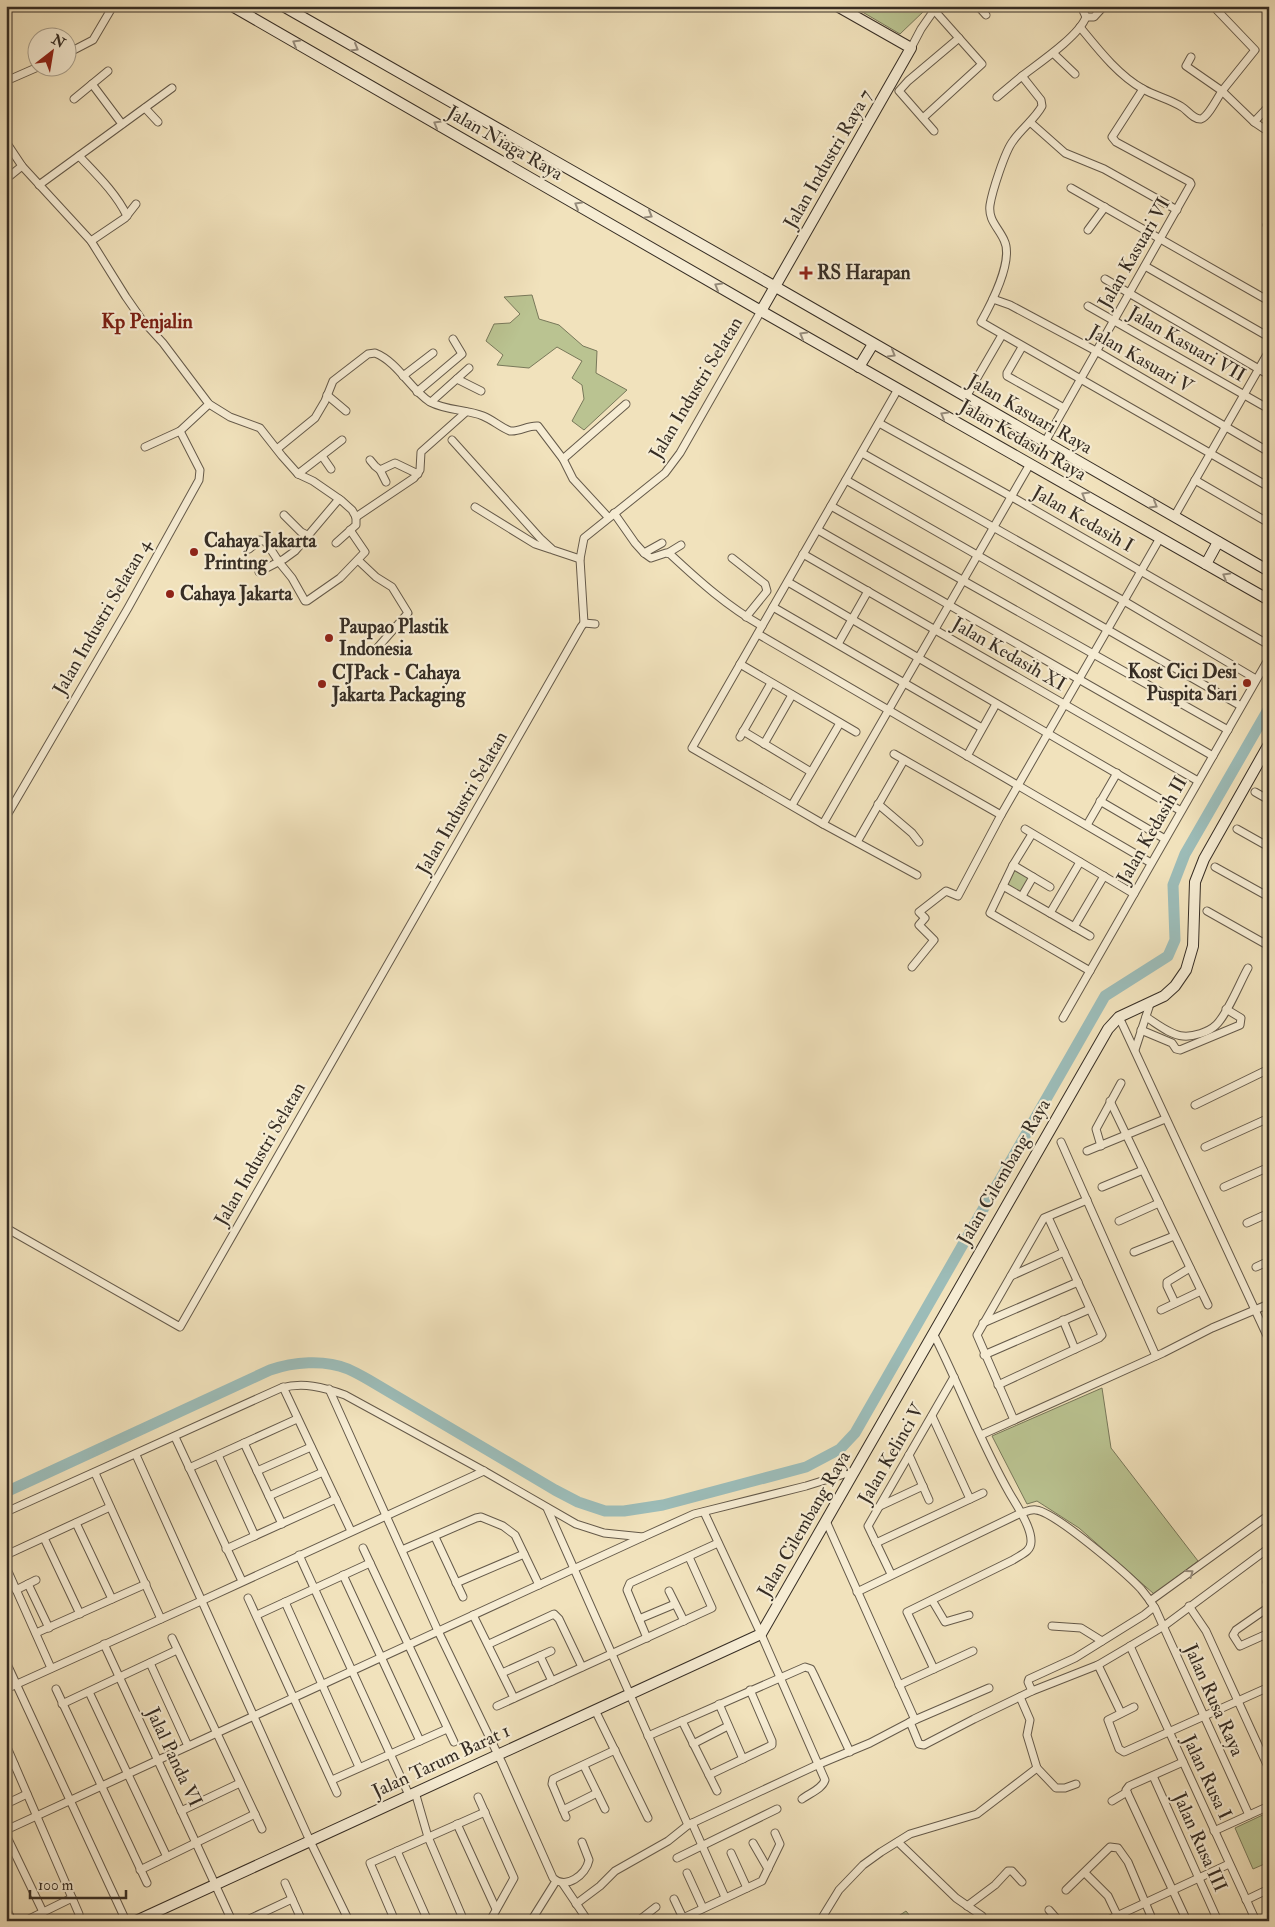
<svg xmlns="http://www.w3.org/2000/svg" width="1275" height="1927" viewBox="0 0 1275 1927" font-family="'IM FELL Double Pica',serif">
<rect width="100%" height="100%" fill="#f1e2bc"/>
<filter id="stains"><feTurbulence type="fractalNoise" baseFrequency=".004" numOctaves="4"/><feColorMatrix values="0 0 0 0 .2 0 0 0 0 .09 0 0 0 0 .02 0 0 0 .5 -.17"/></filter>
<radialGradient id="worn" r=".72"><stop offset=".6" stop-color="#630" stop-opacity="0"/><stop offset="1" stop-color="#630" stop-opacity=".3"/></radialGradient>
<g fill="#bac391" stroke="#78785a">
<path d="M860,6H921L925,10L900,34L859,10Z"/>
<path d="M532,295L539,319L559,325L583,346L597,351L596,373L627,390L584,430L572,421L584,399L582,385L572,378L582,361L557,347L529,368L497,365L503,355L486,341L494,324L510,323L520,314L504,297Z"/>
<path d="M1014,866L1031,877L1021,894L1004,883Z"/>
<path d="M1102,1388L1111,1448L1198,1561L1154,1594L1079,1528L1037,1501L1027,1504L992,1436Z"/>
<path d="M1269,1812V1862L1253,1869L1235,1828Z"/>
<path d="M906,1911L914,1921H891Z"/>
</g>
<g fill="none" stroke-linecap="round" stroke-linejoin="round">
<path stroke="#9cbcb8" stroke-width="11" d="M6,1492L270,1370C293,1362 324,1359 348,1369C355,1372 362,1376 369,1380L555,1490L578,1502L605,1511H624L663,1505L806,1467L840,1449L855,1433L1105,996L1168,956L1175,940L1173,885L1185,854L1269,708"/>
<defs>
<g id="street">
<path d="M978,6L986,15"/>
<path d="M1081,6L1086,17C1079,36 1039,63 1022,76L1041,100L1042,106C1035,119 1022,128 1013,141C1005,151 992,192 990,205C988,220 998,227 1004,240C1014,260 991,304 981,322L1269,487"/>
<path d="M1213,6L1255,50L1222,91L1254,122L1269,132"/>
<path d="M1086,17H1094L1104,6"/>
<path d="M1080,27C1098,49 1118,75 1143,89C1155,96 1170,99 1182,107C1187,110 1194,120 1201,119C1208,117 1218,97 1222,91L1186,66L1191,57"/>
<path d="M911,48L921,29L937,6"/>
<path d="M68,53L93,40L113,6"/>
<path d="M1053,53L1075,74"/>
<path d="M6,81L38,67"/>
<path d="M92,84L122,124"/>
<path d="M997,97L1022,76"/>
<path d="M74,99L108,71"/>
<path d="M145,108L158,122"/>
<path d="M923,118L982,64L934,10"/>
<path d="M1030,122L1065,153L1104,169L1177,210"/>
<path d="M1254,122L1269,106"/>
<path d="M934,131L899,91L908,81L959,38"/>
<path d="M6,142L22,166L91,241L126,297L142,320L163,343L209,404L230,417L260,428L282,456L298,474L313,481L342,501L352,510L356,517"/>
<path d="M79,156C96,174 116,193 127,216"/>
<path d="M6,179L22,166"/>
<path d="M39,185L172,88"/>
<path d="M1071,188L1269,301"/>
<path d="M1267,225L1269,224"/>
<path d="M1088,230L1105,207"/>
<path d="M91,241L125,218L136,204"/>
<path d="M1145,266L1269,337"/>
<path d="M1105,279L1269,375"/>
<path d="M993,299L1010,305L1096,351L1269,452"/>
<path d="M1088,306L1269,409"/>
<path d="M1022,347L1007,373V376L1064,408"/>
<path d="M403,376L433,353"/>
<path d="M457,379L481,391"/>
<path d="M898,389L692,748L823,824L917,875"/>
<path d="M417,392L462,354L453,339"/>
<path d="M327,395L346,411"/>
<path d="M966,397L1002,335"/>
<path d="M431,402L469,368"/>
<path d="M879,423L1012,497L1269,645"/>
<path d="M452,440L540,538L553,550L580,559"/>
<path d="M1045,442L1191,184L1190,182L1116,142L1112,137L1143,89"/>
<path d="M145,447L180,431L209,404"/>
<path d="M277,449L315,418L325,401L333,381L368,354L375,353C398,362 410,389 430,402C447,411 466,409 483,416C493,420 500,427 510,431C520,432 528,425 538,426L563,459L573,479L608,517"/>
<path d="M862,453L1124,601L1256,679"/>
<path d="M322,456L331,469"/>
<path d="M563,459L626,404"/>
<path d="M370,460L375,466L380,470L395,463L418,474"/>
<path d="M380,470L386,482"/>
<path d="M298,474L342,440"/>
<path d="M846,480L1241,706"/>
<path d="M1195,480L1269,523"/>
<path d="M831,506L1228,730"/>
<path d="M475,507L535,544L550,549"/>
<path d="M614,513L635,543L644,553L651,558L666,553L670,554C699,581 728,607 762,626"/>
<path d="M284,515L301,532L307,535"/>
<path d="M356,517L414,478L420,470L421,452L466,412"/>
<path d="M1174,517L1269,351"/>
<path d="M818,530L1213,756"/>
<path d="M336,543L356,525V517"/>
<path d="M249,549L260,540L266,542L279,562L292,578L305,601H307L340,578L365,552L350,530"/>
<path d="M644,553L662,543"/>
<path d="M668,553L681,545"/>
<path d="M803,554L1198,781"/>
<path d="M732,558L765,584L767,591L746,617"/>
<path d="M358,560L376,577L392,587L408,613L378,647"/>
<path d="M259,572L284,559L295,551L339,499"/>
<path d="M788,582L1181,811"/>
<path d="M773,607L982,728"/>
<path d="M584,623L595,624"/>
<path d="M758,634L1151,863"/>
<path d="M838,644L868,591"/>
<path d="M740,664L856,732"/>
<path d="M743,731L811,772"/>
<path d="M740,737L771,683"/>
<path d="M764,744L792,695"/>
<path d="M894,754L1001,815"/>
<path d="M967,756L996,704"/>
<path d="M1255,792L1269,800"/>
<path d="M1100,801L1165,839"/>
<path d="M878,804L912,833L919,842"/>
<path d="M792,805L840,723"/>
<path d="M6,817L128,608L199,480L200,470L180,431"/>
<path d="M823,824L1030,464"/>
<path d="M1087,825L1117,773"/>
<path d="M1025,829L1134,894"/>
<path d="M1237,829L1269,847"/>
<path d="M1032,834L1013,865L990,913L1090,971"/>
<path d="M857,842L904,760"/>
<path d="M1013,865L1050,887"/>
<path d="M1215,867L1269,897"/>
<path d="M1003,886L1090,936"/>
<path d="M1022,896L1033,877"/>
<path d="M1207,911L1269,946"/>
<path d="M1050,913L1080,862"/>
<path d="M1074,927L1104,876"/>
<path d="M912,967L934,940L919,925L925,918L919,912L946,891L958,896L1001,815L1160,538"/>
<path d="M1119,1017L1269,1340"/>
<path d="M1146,1017C1156,1023 1170,1035 1183,1036C1193,1037 1209,1032 1216,1025C1227,1015 1240,982 1248,968"/>
<path d="M1063,1018L1269,658"/>
<path d="M1141,1030L1172,1043L1176,1049L1180,1050L1240,1025L1241,1018L1226,1009"/>
<path d="M1135,1050L1150,1004"/>
<path d="M1110,1101L1208,1305"/>
<path d="M1195,1105L1269,1069"/>
<path d="M1061,1142L1156,1356"/>
<path d="M1101,1146L1096,1129L1121,1083"/>
<path d="M1205,1147L1269,1118"/>
<path d="M1087,1151L1165,1119"/>
<path d="M1102,1187L1143,1170"/>
<path d="M1224,1187L1269,1167"/>
<path d="M1119,1221L1159,1203"/>
<path d="M1247,1223L1269,1213"/>
<path d="M6,1228L180,1327L581,627L584,623L580,559L584,538L665,473L680,453L761,311"/>
<path d="M1134,1252L1174,1236"/>
<path d="M1256,1267L1269,1261"/>
<path d="M1011,1276L1064,1252"/>
<path d="M1175,1303L1167,1286V1282L1190,1268"/>
<path d="M1161,1310L1201,1291"/>
<path d="M1063,1320L1075,1349"/>
<path d="M983,1323L1078,1282"/>
<path d="M933,1333C960,1386 980,1442 1010,1494C1017,1506 1032,1528 1031,1542C1031,1552 1020,1555 1013,1560L907,1612L934,1669"/>
<path d="M984,1355L1090,1309"/>
<path d="M998,1385L1099,1338L1102,1335L1048,1217"/>
<path d="M283,1387L351,1531"/>
<path d="M329,1389L438,1631L502,1763L553,1878C566,1890 586,1875 589,1860L582,1842"/>
<path d="M932,1416L970,1499"/>
<path d="M1014,1420L977,1335L1044,1218L1087,1200"/>
<path d="M981,1435L1163,1353L1212,1328L1269,1304"/>
<path d="M175,1437L242,1581"/>
<path d="M244,1443L282,1524"/>
<path d="M136,1455L310,1841L349,1921"/>
<path d="M218,1455L255,1536"/>
<path d="M909,1455L929,1500"/>
<path d="M189,1468L297,1419"/>
<path d="M257,1471L311,1447"/>
<path d="M95,1473L161,1619"/>
<path d="M269,1496L323,1472"/>
<path d="M880,1506L923,1486"/>
<path d="M547,1508L688,1825"/>
<path d="M6,1512L281,1388C303,1382 323,1387 345,1395L484,1471L576,1524L604,1533L643,1537L694,1514L806,1486L854,1471"/>
<path d="M704,1512L761,1634L825,1780C822,1789 810,1793 802,1799"/>
<path d="M826,1521L915,1720"/>
<path d="M76,1523L112,1599"/>
<path d="M435,1537L463,1597"/>
<path d="M44,1538L80,1614"/>
<path d="M876,1543L983,1493"/>
<path d="M363,1548L454,1742"/>
<path d="M226,1549L336,1499"/>
<path d="M402,1550L476,1518L481,1517L503,1526L515,1535L539,1585"/>
<path d="M6,1555L110,1507"/>
<path d="M299,1555L409,1795"/>
<path d="M6,1567L51,1668"/>
<path d="M891,1574L868,1526L954,1377"/>
<path d="M343,1575L420,1741"/>
<path d="M1267,1582L1269,1584"/>
<path d="M456,1583L524,1554"/>
<path d="M28,1584L49,1628"/>
<path d="M16,1590L36,1580"/>
<path d="M669,1591L684,1621"/>
<path d="M857,1592L1021,1513C1025,1512 1031,1509 1036,1510C1055,1512 1126,1573 1141,1589C1146,1595 1151,1602 1155,1608L1249,1815"/>
<path d="M248,1598L337,1793"/>
<path d="M932,1600L945,1622L969,1615"/>
<path d="M1150,1601L1269,1515"/>
<path d="M285,1602L359,1767"/>
<path d="M1189,1606L1206,1631L1269,1769"/>
<path d="M1269,1607L1236,1630L1233,1635L1240,1646L1269,1633"/>
<path d="M257,1615L370,1563"/>
<path d="M473,1615L514,1698"/>
<path d="M639,1619L675,1604"/>
<path d="M1052,1626L1081,1628L1102,1641"/>
<path d="M36,1633L146,1584"/>
<path d="M172,1638L262,1829"/>
<path d="M647,1638L627,1590L630,1583L718,1543"/>
<path d="M104,1644L232,1921"/>
<path d="M489,1644L554,1614L559,1619L582,1667"/>
<path d="M1130,1646L1256,1921"/>
<path d="M540,1656L552,1681"/>
<path d="M6,1662L126,1921"/>
<path d="M150,1663L188,1746"/>
<path d="M1098,1665L1121,1713"/>
<path d="M502,1673L551,1651"/>
<path d="M899,1685L973,1651"/>
<path d="M6,1689L201,1601L484,1471"/>
<path d="M56,1689L147,1883"/>
<path d="M1032,1691L1028,1682L1029,1679L1075,1658L1144,1615L1154,1607"/>
<path d="M89,1692L167,1857"/>
<path d="M62,1704L177,1650"/>
<path d="M719,1704L743,1759"/>
<path d="M497,1706L712,1608L689,1557"/>
<path d="M1134,1707L1108,1720L1119,1749L1124,1752L1269,1687"/>
<path d="M595,1710L648,1818"/>
<path d="M682,1721L717,1791"/>
<path d="M910,1722L919,1744L924,1745L974,1719L1032,1691L1098,1665L1164,1626L1269,1548"/>
<path d="M648,1736L805,1667L811,1669L814,1675L850,1752"/>
<path d="M693,1744L728,1726"/>
<path d="M6,1745L79,1914"/>
<path d="M1183,1762L1129,1786L1126,1790L1187,1921"/>
<path d="M584,1766L605,1809"/>
<path d="M6,1768L14,1764"/>
<path d="M1037,1768L1056,1788H1065L1076,1784"/>
<path d="M709,1775L772,1745V1741L750,1690"/>
<path d="M1153,1776L1218,1921"/>
<path d="M332,1780L447,1729"/>
<path d="M415,1792L428,1837L464,1921"/>
<path d="M478,1797L514,1878L490,1921"/>
<path d="M1112,1801L1127,1792"/>
<path d="M6,1804L27,1794"/>
<path d="M563,1810L597,1793"/>
<path d="M181,1811L240,1783"/>
<path d="M566,1817L552,1784L553,1779L615,1750"/>
<path d="M692,1823L725,1897"/>
<path d="M457,1824L496,1909"/>
<path d="M6,1830L643,1537"/>
<path d="M1214,1831L1269,1806"/>
<path d="M6,1835L43,1912"/>
<path d="M898,1842L956,1898L982,1916L985,1921"/>
<path d="M753,1843L768,1869"/>
<path d="M397,1851L428,1921"/>
<path d="M731,1853L747,1888"/>
<path d="M677,1858L777,1809"/>
<path d="M140,1870L255,1814"/>
<path d="M687,1873L703,1908"/>
<path d="M1085,1873L1108,1896L1120,1921"/>
<path d="M285,1883L302,1921"/>
<path d="M563,1884L588,1921"/>
<path d="M1066,1890L1110,1847L1118,1848L1128,1862L1153,1921"/>
<path d="M674,1899L683,1918L762,1881L780,1844L775,1833"/>
<path d="M1246,1900L1269,1889"/>
<path d="M576,1904L600,1886L615,1871L668,1841L688,1825L817,1765L870,1743L910,1722L989,1688"/>
<path d="M967,1906L995,1885L1008,1871H1012L1022,1882"/>
<path d="M6,1908L12,1921"/>
<path d="M1049,1910L1056,1918V1921"/>
<path d="M25,1921L72,1898"/>
<path d="M245,1921L292,1899"/>
<path d="M395,1921L370,1863L485,1812"/>
<path d="M531,1921L556,1881"/>
<path d="M638,1921L656,1907"/>
<path d="M820,1921L839,1890L863,1865L881,1852L910,1834L977,1814L1037,1768L1027,1735L1030,1720L1020,1697"/>
<path d="M1106,1921L1229,1864"/>
</g>
<g id="secondary">
<path d="M232,6L761,311L1269,600"/>
<path d="M283,6L774,286L1269,571"/>
<path d="M761,311L911,48L837,6"/>
<path d="M859,367L873,344"/>
<path d="M1206,564L1218,542"/>
<path d="M136,1921L761,1634L1108,1029L1119,1017L1164,996L1175,986L1186,970L1193,946L1195,882L1204,859L1269,744"/>
</g>
</defs>
<use href="#street" stroke="#655a4a" stroke-width="9"/>
<use href="#secondary" stroke="#362d24" stroke-width="12"/>
<use href="#street" stroke="#f6ecd3" stroke-width="7"/>
<use href="#secondary" stroke="#f6ecd3" stroke-width="10"/>
</g>
<defs><path id="oneway-chevron" d="M-2-3.5L2.5 0L-2 3.5" fill="none" stroke-width="1.6" stroke-linecap="round" stroke-linejoin="round" transform="scale(1.25)"/></defs>
<g stroke="#968c7c">
<use href="#oneway-chevron" transform="translate(296 43) rotate(-150)"/>
<use href="#oneway-chevron" transform="translate(355 48) rotate(30)"/>
<use href="#oneway-chevron" transform="translate(437 124) rotate(-150)"/>
<use href="#oneway-chevron" transform="translate(578 205) rotate(-150)"/>
<use href="#oneway-chevron" transform="translate(649 215) rotate(30)"/>
<use href="#oneway-chevron" transform="translate(718 286) rotate(-150)"/>
<use href="#oneway-chevron" transform="translate(803 335) rotate(-150)"/>
<use href="#oneway-chevron" transform="translate(892 354) rotate(30)"/>
<use href="#oneway-chevron" transform="translate(944 415) rotate(-150)"/>
<use href="#oneway-chevron" transform="translate(1085 495) rotate(-150)"/>
<use href="#oneway-chevron" transform="translate(1154 505) rotate(30)"/>
<use href="#oneway-chevron" transform="translate(1226 576) rotate(-150)"/>
<use href="#oneway-chevron" transform="translate(1190 1573) rotate(-36)"/>
</g>
<g fill="#8f2418" stroke="#f6ecd3" stroke-width="2">
<path d="M803.5 265.5h5v5h5v5h-5v5h-5v-5h-5v-5h5z"/>
<circle cx="194" cy="552" r="5"/>
<circle cx="170" cy="594" r="5"/>
<circle cx="329" cy="638" r="5"/>
<circle cx="1247" cy="683" r="5"/>
<circle cx="322" cy="684" r="5"/>
</g>
<g text-anchor="middle" dominant-baseline="central" stroke-width="4.5" stroke-linejoin="round" paint-order="stroke">
<g font-size="19" fill="#362d24" stroke="#f6ecd3">
<text transform="translate(505 143) rotate(30)">Jalan Niaga Raya</text>
<text transform="translate(828 159) rotate(-60)">Jalan Industri Raya 7</text>
<text transform="translate(1134 253) rotate(-60)">Jalan Kasuari VI</text>
<text transform="translate(1187 344) rotate(30)">Jalan Kasuari VII</text>
<text transform="translate(1141 359) rotate(30)">Jalan Kasuari V</text>
<text transform="translate(696 388) rotate(-59)">Jalan Industri Selatan</text>
<text transform="translate(1030 414) rotate(30)">Jalan Kasuari Raya</text>
<text transform="translate(1023 440) rotate(30)">Jalan Kedasih Raya</text>
<text transform="translate(1083 519) rotate(30)">Jalan Kedasih I</text>
<text transform="translate(102 617) rotate(-60)">Jalan Industri Selatan 4</text>
<text transform="translate(1009 654) rotate(30)">Jalan Kedasih XI</text>
<text transform="translate(462 803) rotate(-60)">Jalan Industri Selatan</text>
<text transform="translate(1152 830) rotate(-60)">Jalan Kedasih II</text>
<text transform="translate(260 1154) rotate(-60)">Jalan Industri Selatan</text>
<text transform="translate(1004 1172) rotate(-60)">Jalan Cilembang Raya</text>
<text transform="translate(891 1454) rotate(-60)">Jalan Kelinci V</text>
<text transform="translate(804 1524) rotate(-60)">Jalan Cilembang Raya</text>
<text transform="translate(1214 1700) rotate(66)">Jalan Rusa Raya</text>
<text transform="translate(174 1757) rotate(65)">Jalal Panda VI</text>
<text transform="translate(441 1761) rotate(-25)">Jalan Tarum Barat 1</text>
<text transform="translate(1207 1777) rotate(65)">Jalan Rusa I</text>
<text transform="translate(1200 1842) rotate(66)">Jalan Rusa III</text>
</g>
<g font-size="19" font-weight="bold" fill="#362d24" stroke="#f6ecd3" text-anchor="start">
<text x="817" y="273">RS Harapan</text>
<text x="204" y="541">Cahaya Jakarta<tspan x="204" dy="22">Printing</tspan></text>
<text x="180" y="594">Cahaya Jakarta</text>
<text x="339" y="627">Paupao Plastik<tspan x="339" dy="22">Indonesia</tspan></text>
<text x="1237" y="672" text-anchor="end">Kost Cici Desi<tspan x="1237" dy="22">Puspita Sari</tspan></text>
<text x="332" y="673">CJPack - Cahaya<tspan x="332" dy="22">Jakarta Packaging</tspan></text>
</g>
<g font-size="20" font-weight="bold" fill="#7a1f14" stroke="#f6ecd3">
<text x="147" y="321">Kp Penjalin</text>
</g>
</g>
<rect width="1275" height="1927" fill="none" stroke="#f1e2bc" stroke-width="25"/>
<rect x="8" y="8" width="1260" height="1912" fill="none" stroke="#362d24" stroke-width="2.5"/>
<rect x="12" y="12" width="1250" height="1902" fill="none" stroke="#362d24"/>
<g transform="translate(52 52) rotate(31)"><circle r="24" fill="#f6ecd3" stroke="#a9a08d"/>
<path d="M0-4L9 19L0 12L-9 19Z" fill="#8f2418"/>
<text y="-8" font-size="14" font-weight="bold" text-anchor="middle" fill="#362d24">N</text>
</g>
<path d="M30 1890v8h96v-8" fill="none" stroke="#362d24" stroke-width="2.5"/>
<text x="38" y="1890" font-size="15" fill="#362d24" stroke="#f6ecd3" stroke-width="4" paint-order="stroke">100 m</text>
<rect width="100%" height="100%" filter="url(#stains)"/>
<rect width="100%" height="100%" fill="url(#worn)"/>
</svg>
